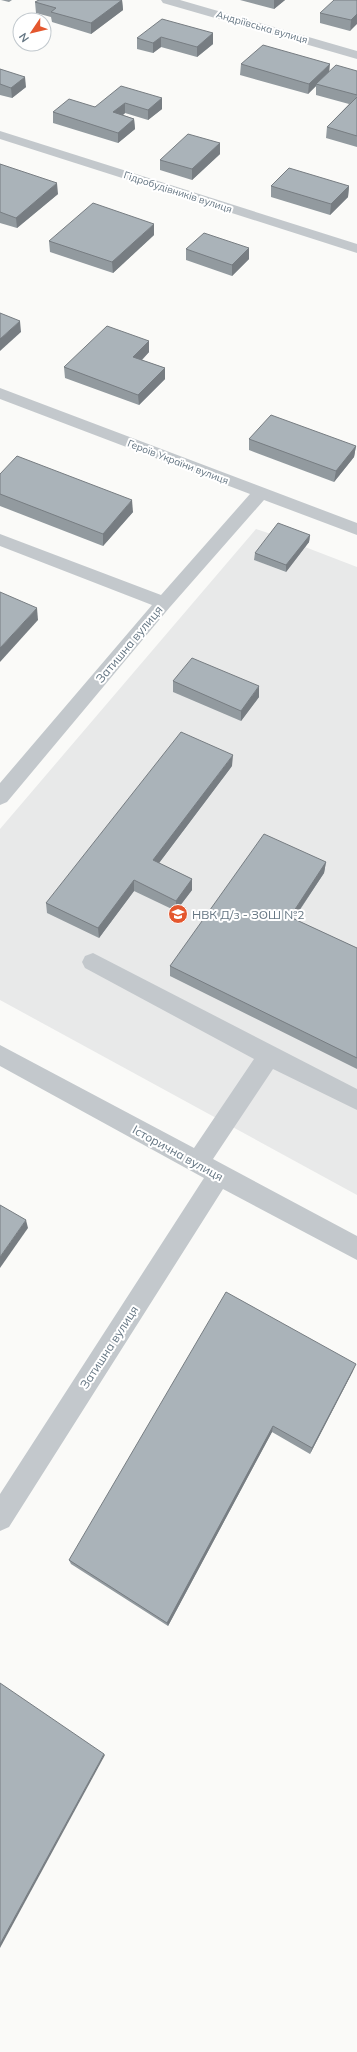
<svg xmlns="http://www.w3.org/2000/svg" width="357" height="2052" viewBox="0 0 357 2052" font-family="Mulish,sans-serif">
<rect width="100%" height="100%" fill="#fafaf8"/>
<path fill="#e8e9e9" d="M256,529L274,535L255,560L285,572L305,547L357,567V1195L0,1000V829Z"/>
<g fill="none" stroke-linecap="round" stroke-linejoin="round">
<g fill="#c3c8cc" fill-rule="evenodd">
<path d="M161,0H180L357,51V59L163,3Z"/>
<path d="M0,131L357,244V253L0,139Z"/>
<path d="M0,388L357,523V535L264,500L170,607L7,802L0,805V783L152,605L0,546V534L161,595L250,494L0,399Z"/>
<path d="M93,953L357,1089V1110L273,1069L213,1159L357,1236V1260L223,1189L9,1527L0,1531V1494L204,1178L0,1066V1045L194,1148L254,1059L85,968L82,962L85,956Z"/>
</g>
</g>
<g fill="#929a9f">
<path d="M1,0H12L9,2Z"/>
<path d="M39,0H122L123,10L91,34L52,22L51,17L36,13L35,2Z"/>
<path d="M240,0H285L274,9Z"/>
<path d="M357,0L350,31L320,23V13Z"/>
<path d="M213,33V44L197,57L161,47L153,53L137,49V38Z"/>
<path d="M241,64L330,72L357,71V147L326,138L327,127L349,104L316,95V86L308,94L240,75Z"/>
<path d="M0,69L26,87L12,98L0,95Z"/>
<path d="M162,98V109L148,120L125,113L123,115L134,119L135,129L118,143L53,123V112Z"/>
<path d="M220,143V154L192,180L160,170V160Z"/>
<path d="M0,164L58,194L17,228L0,223Z"/>
<path d="M271,186H349L348,197L330,215L271,197Z"/>
<path d="M154,235L113,273L50,252L49,241Z"/>
<path d="M186,249L249,259L232,276L186,260Z"/>
<path d="M149,341V352L142,360L165,368V379L139,405L65,378L64,367Z"/>
<path d="M249,439L356,446L354,457L334,482L249,450Z"/>
<path d="M0,474L133,512L103,546L0,506Z"/>
<path d="M310,535L309,542L286,572L254,560L255,553Z"/>
<path d="M173,681L259,697L241,721L173,692Z"/>
<path d="M232,766L159,863L192,879V890L176,911L134,891L99,938L47,913L46,903Z"/>
<path d="M326,862L324,873L294,919L357,948V1069L170,976V966Z"/>
<path d="M353,1371L310,1454L272,1432L168,1626L71,1564L69,1560Z"/>
</g>
<g fill="#777d82">
<path d="M122,0L123,10L91,34V23Z"/>
<path d="M274,0H285L274,9Z"/>
<path d="M357,14V24L350,31L351,20Z"/>
<path d="M213,33V44L197,57V47Z"/>
<path d="M161,37V47L153,53V43Z"/>
<path d="M330,64L329,74L316,84V86L308,94L309,84Z"/>
<path d="M25,77L26,87L12,98L11,88Z"/>
<path d="M162,98V109L148,120V110Z"/>
<path d="M125,103V113L114,123L113,112Z"/>
<path d="M134,119L135,129L118,143V133Z"/>
<path d="M220,143V154L192,180V169Z"/>
<path d="M57,183L58,194L17,228L16,218Z"/>
<path d="M349,186L348,197L330,215L331,204Z"/>
<path d="M154,224V235L113,273L112,262Z"/>
<path d="M249,248V259L232,276V265Z"/>
<path d="M20,321L21,332L0,351V339Z"/>
<path d="M149,341V352L134,368L133,357Z"/>
<path d="M165,368V379L139,405L138,395Z"/>
<path d="M356,446L354,457L334,482L336,471Z"/>
<path d="M132,500L133,512L103,546V534Z"/>
<path d="M310,535L309,542L286,572V565Z"/>
<path d="M37,608L38,620L0,662V648Z"/>
<path d="M259,686V697L241,721V711Z"/>
<path d="M233,755L232,766L153,871V860Z"/>
<path d="M326,862L324,873L288,927L290,917Z"/>
<path d="M192,879V890L176,911V901Z"/>
<path d="M134,880V891L99,938L98,928Z"/>
<path d="M26,1220L28,1228L0,1268V1257Z"/>
<path d="M356,1364L353,1371L310,1454L312,1448Z"/>
<path d="M273,1426L272,1432L168,1626L167,1623Z"/>
<path d="M104,1754L105,1755L0,1948V1944Z"/>
</g>
<g fill="#aab3b9" stroke="#777d82">
<path d="M39,0H122L91,23L51,12L56,8L35,2Z"/>
<path d="M334,0H357V14L351,20L320,13Z"/>
<path d="M162,19L213,33L197,47L161,37L153,43L137,38Z"/>
<path d="M263,45L330,64L309,84L241,64Z"/>
<path d="M336,65L357,71V95L316,84Z"/>
<path d="M0,69L25,77L11,88L0,84Z"/>
<path d="M121,86L162,98L148,110L125,103L113,112L134,119L118,133L53,112L69,99L95,107Z"/>
<path d="M357,97V136L327,127Z"/>
<path d="M188,134L220,143L192,169L160,160Z"/>
<path d="M0,164L57,183L16,218L0,212Z"/>
<path d="M289,168L349,186L331,204L271,186Z"/>
<path d="M93,203L154,224L112,262L49,241Z"/>
<path d="M204,233L249,248L232,265L186,249Z"/>
<path d="M0,313L20,321L0,339Z"/>
<path d="M107,326L149,341L133,357L165,368L138,395L64,367Z"/>
<path d="M271,415L356,446L336,471L249,439Z"/>
<path d="M17,456L132,500L103,534L0,494V474Z"/>
<path d="M278,523L310,535L286,565L255,553Z"/>
<path d="M0,592L37,608L0,648Z"/>
<path d="M192,658L259,686L241,711L173,681Z"/>
<path d="M181,732L233,755L153,860L192,879L176,901L134,880L98,928L46,903Z"/>
<path d="M264,834L326,862L290,917L357,948V1058L170,966Z"/>
<path d="M0,1205L26,1220L0,1257Z"/>
<path d="M226,1292L356,1364L312,1448L273,1426L167,1623L69,1560Z"/>
<path d="M0,1683L104,1754L0,1944Z"/>
</g>
<defs>
<symbol id="school-disc" viewBox="-11 -11 22 22"><circle r="9.5" fill="#e4572e" stroke="#fff"/><path d="M0-5L7-2L0 1L-7-2ZM-4 1L0 2.5L4 1V4Q0 6-4 4Z" fill="#fff"/></symbol>
</defs>
<g fill-rule="evenodd">
<use href="#school-disc" x="167" y="903" width="22" height="22"/>
</g>
<g text-anchor="middle" dominant-baseline="central" stroke-width="4" stroke-linejoin="round" paint-order="stroke">
<g font-size="10" fill="#657683" stroke="#fff">
<text transform="translate(262 27) rotate(16)">Андріївська вулиця</text>
<text transform="translate(178 192) rotate(18)">Гідробудівників вулиця</text>
<text transform="translate(178 462) rotate(21)">Героїв України вулиця</text>
</g>
<g font-size="12" fill="#657683" stroke="#fff">
<text transform="translate(129 644) rotate(-50)">Затишна вулиця</text>
<text transform="translate(178 1153) rotate(29)">Історична вулиця</text>
<text transform="translate(109 1347) rotate(-57)">Затишна вулиця</text>
</g>
<g font-size="12" fill="#657683" stroke="#fff" text-anchor="start">
<text x="192" y="914">НВК Д/з - ЗОШ №2</text>
</g>
</g>
<g transform="translate(32 32) rotate(235)"><circle r="19" fill="#ffffff" stroke="#c1c8cd"/>
<path d="M0-3L7 15L0 10L-7 15Z" fill="#e4572e"/>
<text y="-6" font-size="11" font-weight="bold" text-anchor="middle" fill="#657683">N</text>
</g>
</svg>
